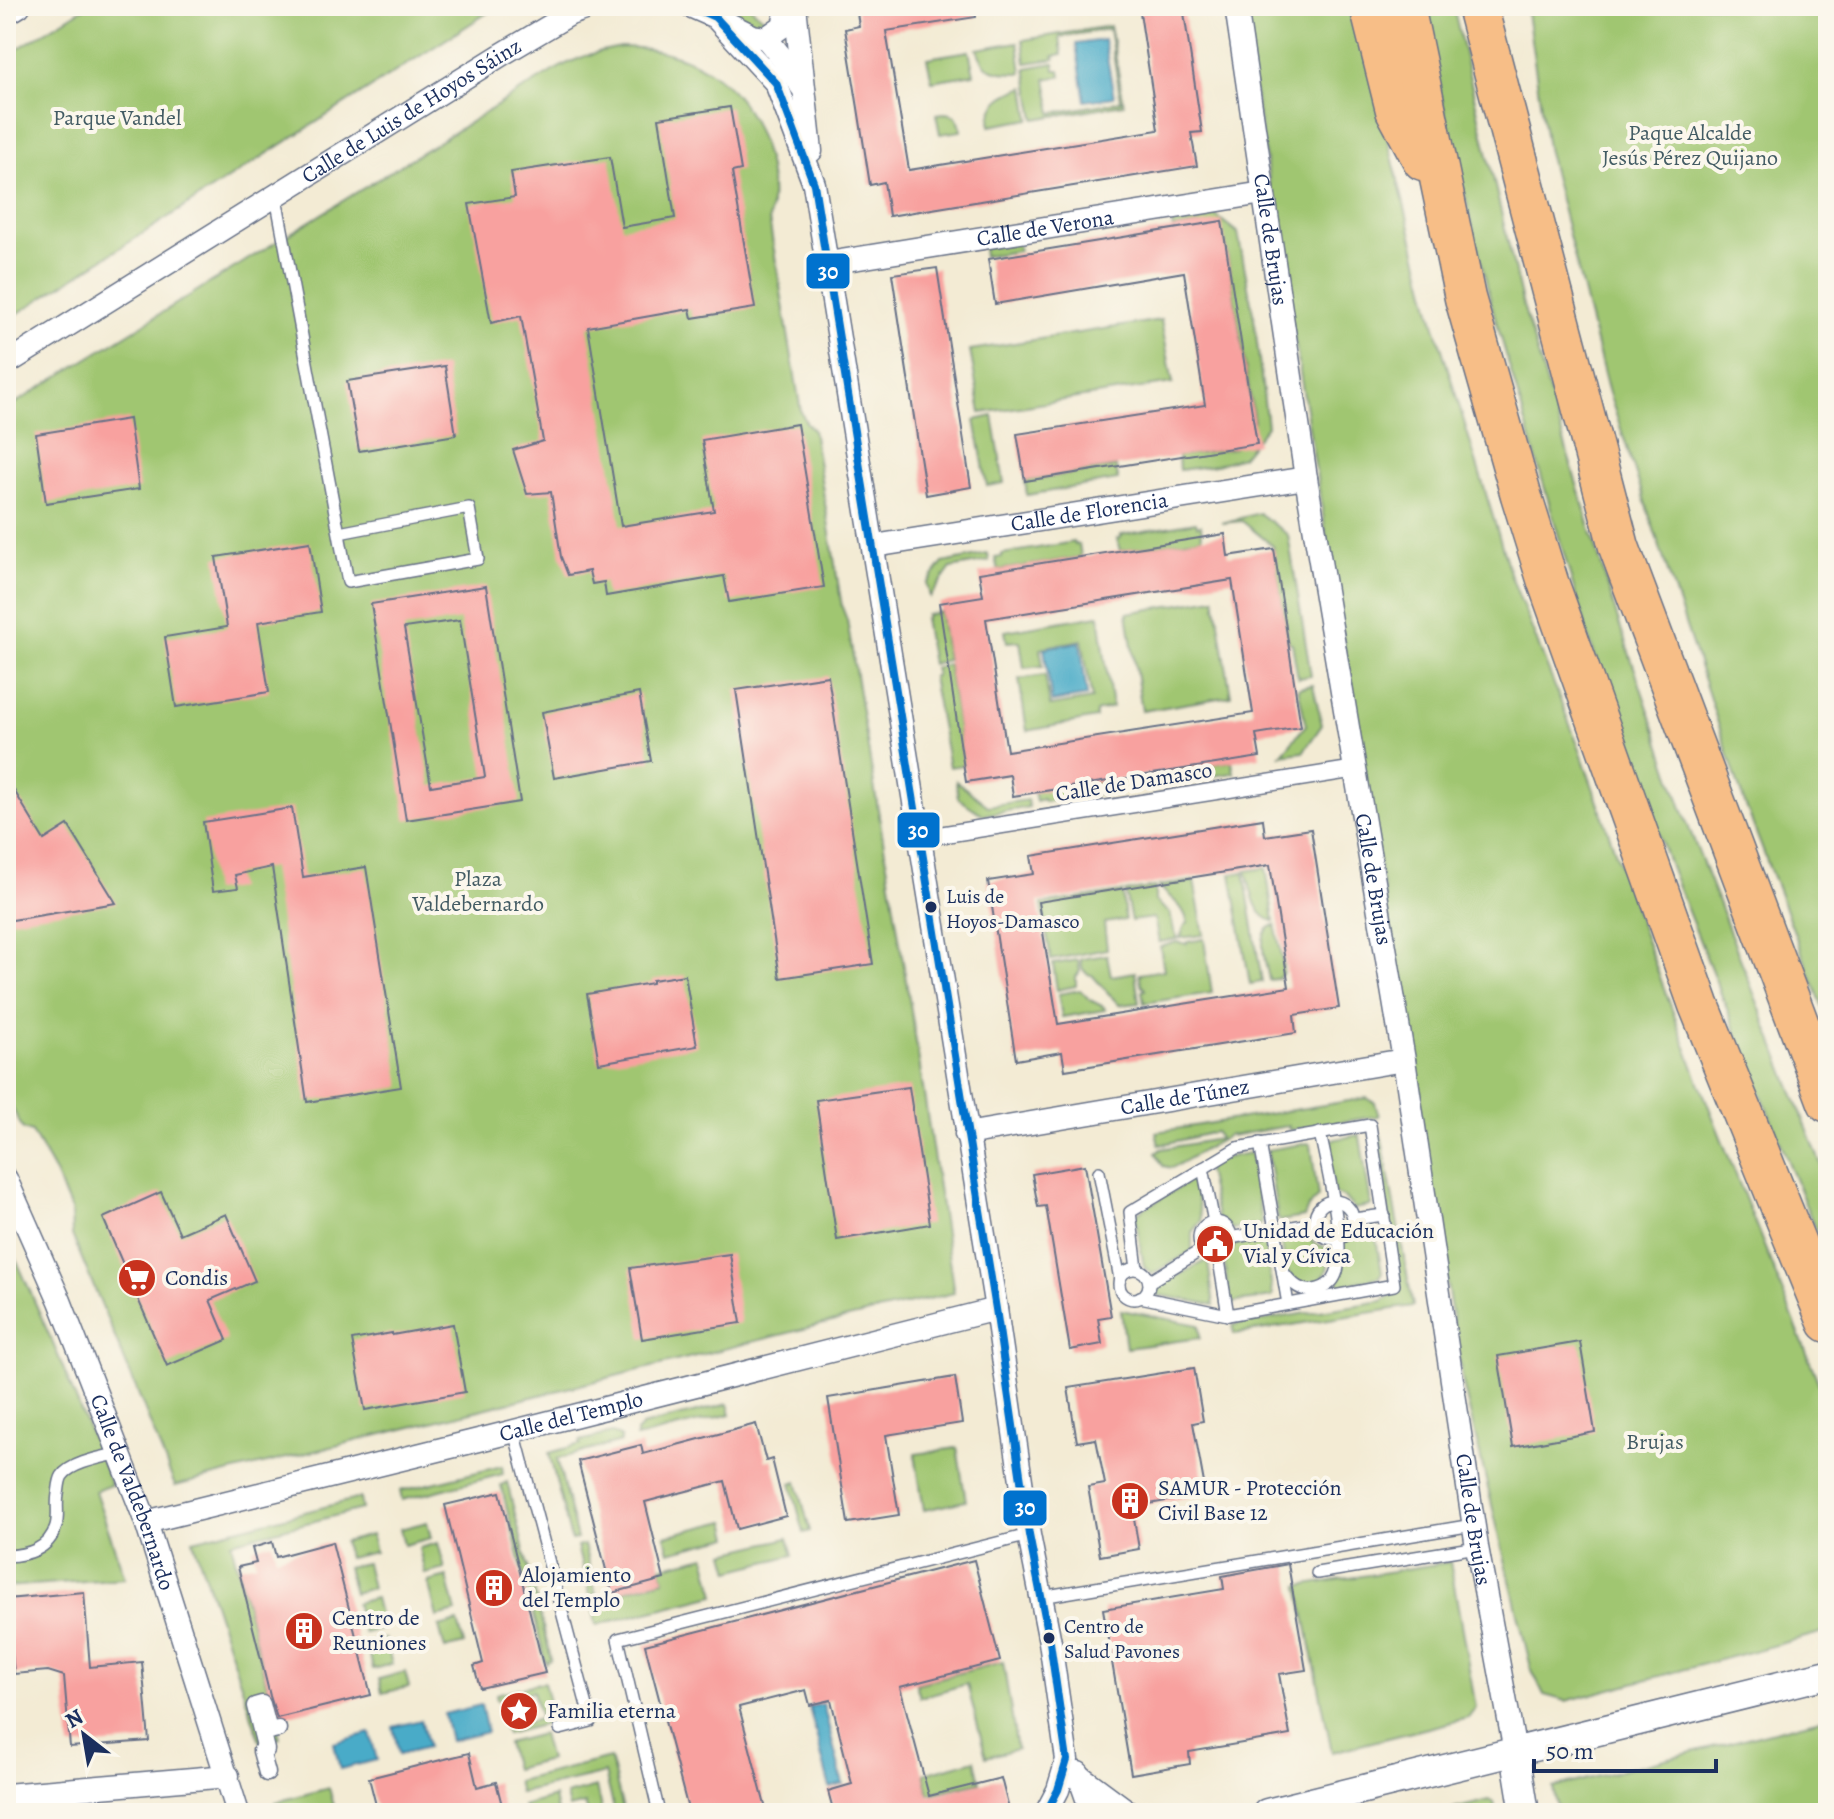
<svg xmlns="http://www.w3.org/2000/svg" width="1834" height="1819" viewBox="0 0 1834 1819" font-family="Alegreya,serif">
<rect width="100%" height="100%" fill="#fbf7ec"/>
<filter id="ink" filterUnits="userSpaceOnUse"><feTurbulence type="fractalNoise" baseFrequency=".0125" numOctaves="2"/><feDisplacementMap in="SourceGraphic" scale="16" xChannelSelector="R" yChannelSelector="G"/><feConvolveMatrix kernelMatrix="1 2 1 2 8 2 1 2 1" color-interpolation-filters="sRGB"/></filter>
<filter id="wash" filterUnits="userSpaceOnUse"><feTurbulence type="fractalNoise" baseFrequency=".006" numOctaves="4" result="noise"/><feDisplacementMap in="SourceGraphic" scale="32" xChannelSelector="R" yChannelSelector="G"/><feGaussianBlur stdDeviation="1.8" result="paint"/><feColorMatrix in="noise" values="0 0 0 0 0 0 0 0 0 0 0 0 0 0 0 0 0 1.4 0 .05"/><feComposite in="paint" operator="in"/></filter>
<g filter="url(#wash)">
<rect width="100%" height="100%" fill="#f3ebd4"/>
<g fill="#a0c671" stroke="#5e7a68" stroke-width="2">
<path d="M87,6H498L6,321V56Z"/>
<path d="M722,6H749L775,28L763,32Z"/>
<path d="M1241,6H1354L1434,323L1511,576L1580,750L1642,929L1699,1082L1828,1407V1631L1566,1701L1544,1695L1531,1668L1463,1384Z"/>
<path d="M1419,6H1453L1522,302L1617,617L1687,823L1828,1182V1261L1671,869L1586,630L1493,310Z"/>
<path d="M1526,6H1828V1021L1742,796L1608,390L1547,148Z"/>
<path d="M1110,26L1124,104L1035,119L1026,68L1054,63L1055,70H1060L1061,76L1046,79L1052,113L1121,101L1109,29L1060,37L1062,54L1054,56L1055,59L1026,63L1023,40Z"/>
<path d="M1018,42L1022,73C999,73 985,74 977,49Z"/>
<path d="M621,47C687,48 739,77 761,140C771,166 774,193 769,220L801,412L806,422L813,430L842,607L847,620L915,1035L954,1293L848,1318L175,1486L132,1378L72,1235L71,1210L54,1171L32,1132L23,1129L6,1096V409L553,71C575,58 596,51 621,47Z"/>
<path d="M969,51L974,74L932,81L927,58Z"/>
<path d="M1025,87L1030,119L990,126C989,102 1005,94 1025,87Z"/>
<path d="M944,113C956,114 960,119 961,131L940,134L936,114Z"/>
<path d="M1205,207L1238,233L1254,318L1267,426L1242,457L1216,465L1179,470L1178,456L1234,448L1254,421L1225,242L1198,225L1173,229L1169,214Z"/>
<path d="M1017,237L1019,251L984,256L982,242Z"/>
<path d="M1161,320L1173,383L981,413L970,350Z"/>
<path d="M993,416L1004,483L987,486L975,420Z"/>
<path d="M1116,467L1118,480L1027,495L1025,481Z"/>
<path d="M1259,513L1288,535L1311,676L1298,678L1292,643L1288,642L1273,546L1242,521L1222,523Z"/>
<path d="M1196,522L1197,526L1201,525L1202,538L1120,551L1117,539L1121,538V535Z"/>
<path d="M1074,542L1075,545L1079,544L1081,557L998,570L995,558L1002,557V554Z"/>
<path d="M988,554L989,561L951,568L930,597L927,584L943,563Z"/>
<path d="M1215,598L1231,696L1142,711L1127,613Z"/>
<path d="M940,612L947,660L932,664L924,619H926V615Z"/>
<path d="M1099,615L1112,707L1096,712V718L1027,731L1019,679L1045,675L1050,706L1092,699L1082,640L1040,648L1043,666L1024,668L1020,641L1007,642L1005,631Z"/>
<path d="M948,664L964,765L949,767L932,677L936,675L934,668Z"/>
<path d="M1313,685L1322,725L1303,752L1281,755L1306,725L1298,688Z"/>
<path d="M1232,761L1234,773L1172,782L1171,779L1168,780L1166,772Z"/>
<path d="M956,781L988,806L1027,800L1029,807L983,815L958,798Z"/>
<path d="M1109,781L1110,788L1106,789V792L1044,802L1043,799L1036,801L1034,792Z"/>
<path d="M1266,868L1274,921C1254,918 1251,888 1246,871Z"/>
<path d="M1244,872L1262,982L1250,984L1231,874Z"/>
<path d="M1194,881L1204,935L1180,938L1185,925L1188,923C1182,902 1172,901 1159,886Z"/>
<path d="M1155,887V901L1170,913L1174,931L1178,938L1177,939L1159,942L1154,918L1131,921L1125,892Z"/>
<path d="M1122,892L1125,920L1104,923L1107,949L1051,960L1042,904Z"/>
<path d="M1275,925C1277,935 1286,965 1282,974C1278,980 1276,979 1269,980C1266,962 1254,932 1275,925Z"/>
<path d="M1204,939L1212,993L1144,1003L1142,991L1145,990L1144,987H1142L1139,974L1164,970L1160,947L1177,942L1187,944V942Z"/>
<path d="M1107,955L1111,976L1135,972L1139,1003L1119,1005L1092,975C1083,974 1081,966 1081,959Z"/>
<path d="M1078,960L1080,971L1076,977V986L1057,990L1053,964Z"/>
<path d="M1080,990L1090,1000L1104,1007L1105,1010L1062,1017L1058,994Z"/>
<path d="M1367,1098L1375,1103L1379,1116L1289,1130L1288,1126L1231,1136L1230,1135L1172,1168L1163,1166L1156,1153L1161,1149L1219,1139L1216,1132L1159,1145L1156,1132Z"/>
<path d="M1358,1135L1360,1137L1371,1204L1370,1206L1354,1209L1344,1197L1334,1194L1326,1141Z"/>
<path d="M1376,1135H1381L1413,1306L1234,1334L1233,1325L1382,1301C1393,1295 1398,1289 1400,1277Z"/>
<path d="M1308,1143L1311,1145L1318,1197L1308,1207L1304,1217L1280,1221L1278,1219L1267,1150Z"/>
<path d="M1249,1153L1251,1155L1262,1223L1260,1225L1232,1229L1222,1220L1218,1221L1205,1162Z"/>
<path d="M1193,1179L1195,1181L1201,1221L1192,1232V1251L1152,1274L1144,1267L1135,1214Z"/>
<path d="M1373,1222L1382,1272L1379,1277L1336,1287C1343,1272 1345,1262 1342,1245L1357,1225Z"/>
<path d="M1307,1234L1314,1243L1327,1248C1327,1253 1329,1261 1328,1266C1324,1289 1294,1289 1287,1269C1283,1260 1283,1247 1281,1238Z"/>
<path d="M6,1236L57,1353L111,1485L95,1491L125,1578L6,1587Z"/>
<path d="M1264,1240L1273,1296L1272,1297L1230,1303L1224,1260L1235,1244Z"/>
<path d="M1205,1261L1208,1262L1214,1305L1153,1294L1154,1289Z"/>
<path d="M1121,1310L1199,1325L1200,1338L1126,1348Z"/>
<path d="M728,1404L731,1414L636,1438V1432L642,1426Z"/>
<path d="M612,1433L620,1436L621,1442L557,1459L577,1539L571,1540L549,1453L581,1444L580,1441Z"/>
<path d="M957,1448L966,1501L924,1510L915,1454Z"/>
<path d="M502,1466L503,1474L402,1500L400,1491Z"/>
<path d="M797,1481L810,1531L804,1533L791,1483Z"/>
<path d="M507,1482L551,1659L546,1663L501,1485Z"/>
<path d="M360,1498L362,1509L231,1542L280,1738L261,1744L193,1540Z"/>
<path d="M726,1521L730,1537L669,1552L665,1536Z"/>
<path d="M427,1522L431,1538L404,1545L400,1529Z"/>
<path d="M371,1535L375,1552L348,1558L344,1542Z"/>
<path d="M788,1538L793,1555L730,1571L725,1553Z"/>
<path d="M438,1543L445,1569L425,1574L419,1548Z"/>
<path d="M584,1545L596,1594L590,1596L577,1547Z"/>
<path d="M705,1556L715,1595L596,1625L591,1600L664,1580L661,1567Z"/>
<path d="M1450,1562L1476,1708L1468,1718L1332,1752L1299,1586Z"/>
<path d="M366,1563L372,1588L354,1593L347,1567Z"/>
<path d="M447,1577L456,1612L437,1617L428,1582Z"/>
<path d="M375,1598L383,1629L364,1633L356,1603Z"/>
<path d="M458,1622L464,1644L445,1649L439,1627Z"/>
<path d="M385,1639L392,1664L373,1669L367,1643Z"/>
<path d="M1003,1662L1017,1749L986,1757L967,1684L920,1697L916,1684Z"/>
<path d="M405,1672L409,1687L382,1693L379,1679Z"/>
<path d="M544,1682L554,1722L506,1734L504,1728L540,1719L533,1691L497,1700L496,1694Z"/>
<path d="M1828,1717V1813H1558L1553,1788Z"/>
<path d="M542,1734L549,1760L514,1769L507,1743Z"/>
<path d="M610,1758L624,1813H615L605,1773L520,1793L517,1781Z"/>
<path d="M975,1760L980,1782L929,1794L924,1774Z"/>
<path d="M596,1787L602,1813H588L585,1804L569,1808L566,1795Z"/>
<path d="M329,1788L336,1813H279L276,1802Z"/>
<path d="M554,1797L557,1811L550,1813H525L523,1806Z"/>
<path d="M1489,1800L1494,1802L1496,1813H1439Z"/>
</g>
<g fill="#48abc8" stroke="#326d93" stroke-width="2">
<path d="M1104,40L1114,97L1085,101L1076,44Z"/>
<path d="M1080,642L1087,696L1052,702L1044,648Z"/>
<path d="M823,1704L843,1784L830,1788L809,1707Z"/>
<path d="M481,1705L487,1732L450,1741L444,1714Z"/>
<path d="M421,1720L428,1747L399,1754L393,1727Z"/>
<path d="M370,1733L377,1760L340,1769L334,1743Z"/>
</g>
<g id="blocks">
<g fill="#f8a19f" fill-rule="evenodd">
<path d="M856,6H975L976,17L886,31L909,170L1158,130L1139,6H1183L1202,132L1191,133L1197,166L889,216L884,182L870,185L858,108L845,29L859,26Z"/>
<path d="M730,107L741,170L732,172L755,308L692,318L690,309L588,327L621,526L714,511L702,440L797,424L824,587L729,602L724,576L606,596L604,582L592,584L589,571L568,575L561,557L551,492L527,494L513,450L543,441L521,316L491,323L469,204L515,197L511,172L610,157L622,227L675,218L659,118Z"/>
<path d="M1222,221L1257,444L1025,481L1017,434L1205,405L1184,272L995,304L988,259Z"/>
<path d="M937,268L971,487L926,495L892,274Z"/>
<path d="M445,366L456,435L359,451L347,381Z"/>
<path d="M129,419L139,489L46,503L36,434Z"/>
<path d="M1225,534L1228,556L1274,549L1301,727L1256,734L1260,757L1013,796L1010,775L966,782L939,603L983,596L979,573ZM1232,580L1253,713L1007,751L986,619Z"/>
<path d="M310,542L321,612L258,622L269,692L176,707L165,637L227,627L216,557Z"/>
<path d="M486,586L520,802L406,820L371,604ZM460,620L485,777L431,786L404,628Z"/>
<path d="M828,676L873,964L780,978L736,690Z"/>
<path d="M639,693L651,761L554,778L542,712Z"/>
<path d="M6,777L44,840L68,825L116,903L6,921Z"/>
<path d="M292,808L303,877L366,867L401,1087L307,1102L272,867L235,875L238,888L213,891L203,822Z"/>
<path d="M1263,819L1265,836L1311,829L1339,1008L1294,1015L1296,1033L1238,1042L1065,1070L1062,1052L1016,1060L988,881L1034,874L1031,856ZM1270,865L1289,987L1058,1024L1038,902Z"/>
<path d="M685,975L697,1046L599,1063L587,994L652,983V980Z"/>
<path d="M909,1087L930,1224L837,1240L816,1100Z"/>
<path d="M1085,1165L1111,1316L1098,1318L1102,1344L1070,1350L1046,1206L1038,1207L1032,1174Z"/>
<path d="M161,1192L180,1234L226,1214L255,1281L210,1300L227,1340L167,1366L103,1218Z"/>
<path d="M730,1254L741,1323L642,1339L630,1268Z"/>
<path d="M453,1324L465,1392L365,1410L352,1340L392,1333V1335Z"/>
<path d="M1580,1342L1595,1432L1513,1447L1498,1356Z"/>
<path d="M1194,1368L1203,1421L1193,1423L1206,1494L1132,1507L1139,1549L1100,1556L1088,1487L1105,1484L1096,1439L1077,1442L1068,1388Z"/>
<path d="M955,1377L962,1423L886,1435L899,1515L848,1523L828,1398Z"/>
<path d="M756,1424L766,1461L772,1459L786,1516L737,1529L725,1481L645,1502L664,1579L612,1593L578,1461L641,1445L643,1454Z"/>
<path d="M500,1492L545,1673L480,1688L474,1666L483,1663L445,1505Z"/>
<path d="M272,1542L276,1557L332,1542L371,1695L277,1718L270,1696L238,1567L256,1563L252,1548Z"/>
<path d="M974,1560L1000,1661L900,1687L929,1796L1001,1778L1010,1813H834L828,1791L852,1784L831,1700L810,1705L806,1690L739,1707L767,1813H689L645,1645Z"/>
<path d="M1288,1564L1306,1670L1279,1674L1290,1735L1189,1752L1190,1764L1131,1774L1103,1609L1224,1589L1222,1576Z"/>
<path d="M84,1592L90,1667L142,1662L149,1741L70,1747L64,1676L48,1671L14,1674L7,1599Z"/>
<path d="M469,1753L477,1787L496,1782L504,1813H378L369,1778Z"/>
</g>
</g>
</g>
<g filter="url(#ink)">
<use href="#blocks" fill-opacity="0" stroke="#677187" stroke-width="2"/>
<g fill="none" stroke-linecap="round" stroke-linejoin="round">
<defs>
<g id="service">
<path d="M276,197L348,582L478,559L469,508L339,533"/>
<path d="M1260,1143L1288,1304"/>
<path d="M1203,1168L1214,1222"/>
<path d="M1099,1172L1120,1279"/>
<circle cx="1334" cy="1220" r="19"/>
<path d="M1354,1219L1384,1215"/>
<circle cx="1215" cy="1238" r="16"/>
<path d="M1230,1238L1315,1223"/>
<path d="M1218,1254L1228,1315"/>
<path d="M1137,1269L1130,1212L1237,1148L1370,1125L1394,1285L1228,1315L1140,1297"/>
<circle cx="1134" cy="1284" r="15"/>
<path d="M1283,1272C1292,1284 1302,1294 1318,1289C1326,1287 1333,1282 1336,1274C1347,1249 1326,1163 1320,1133"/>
<path d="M1149,1282L1203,1249"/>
<path d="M514,1431L591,1721L560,1729"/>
<path d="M6,1556C27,1555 49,1550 56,1526C59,1516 56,1504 58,1494C59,1489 59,1481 62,1476C71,1462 104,1457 120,1453"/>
<path d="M1317,1573L1477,1547"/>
<path d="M1041,1597L1473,1525"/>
<path d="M659,1813L618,1639L1029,1535"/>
</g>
<g id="pedestrian">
<path d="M920,838L1356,769"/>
<path d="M267,1773L261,1751L266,1750L255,1706L262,1704L269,1731L278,1729"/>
</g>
<g id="minor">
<path d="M690,6L715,17L776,83L814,184L996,1309L1029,1535L1050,1642L1067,1760L1058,1790L1046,1813"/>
<path d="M795,6L811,151"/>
<path id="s1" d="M1236,6L1306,478L1404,1060L1477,1547L1515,1752"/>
<path d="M6,14L19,6"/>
<path d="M727,23L753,36L766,38L783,26L788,6"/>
<path d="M766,38L795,74L801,86"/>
<path id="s2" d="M828,263L1263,193"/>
<path id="s3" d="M6,364L501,55L570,14L593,6"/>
<path id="s4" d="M874,546L1306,478"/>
<path id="s5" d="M966,1134L1404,1060"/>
<path id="s6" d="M6,1179L60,1301L146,1522L238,1813"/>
<path id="s7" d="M146,1522L487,1438L996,1309"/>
<path d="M1078,1773L1092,1813"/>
<path d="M1080,1776L1130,1813"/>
<path d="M6,1795L228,1776"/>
</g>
<g id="tertiary">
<path d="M1515,1752L1525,1813"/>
<path d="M1267,1813L1828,1674"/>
</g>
<g id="motorway">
<path d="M1370,6L1396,110L1423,160"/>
<path d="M1404,6L1465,298L1521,495L1548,582L1699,1005L1828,1322"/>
<path d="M1477,6L1619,547L1828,1102"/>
</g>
</defs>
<use href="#service" stroke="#677187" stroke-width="14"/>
<use href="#pedestrian" stroke="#677187" stroke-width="19"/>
<use href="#minor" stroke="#677187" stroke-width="25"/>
<use href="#tertiary" stroke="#677187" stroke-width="31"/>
<use href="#motorway" stroke="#677187" stroke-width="43"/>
<use href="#service" stroke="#fff" stroke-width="11"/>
<use href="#pedestrian" stroke="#fff" stroke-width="16"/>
<use href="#minor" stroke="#fff" stroke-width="22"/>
<use href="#tertiary" stroke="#fff" stroke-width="28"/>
<use href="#motorway" stroke="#f7be87" stroke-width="40"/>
<defs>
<path id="bus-1" d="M690,6L715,17L776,83L814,184L996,1309L1029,1535L1050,1642L1067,1760L1058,1790L1046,1813"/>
</defs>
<use href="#bus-1" stroke="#fbf7ec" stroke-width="14"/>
<use href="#bus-1" stroke="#0072ce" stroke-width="8"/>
</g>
</g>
<defs>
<symbol id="civic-disc" viewBox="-11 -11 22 22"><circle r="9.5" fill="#c8321e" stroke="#fbf7ec"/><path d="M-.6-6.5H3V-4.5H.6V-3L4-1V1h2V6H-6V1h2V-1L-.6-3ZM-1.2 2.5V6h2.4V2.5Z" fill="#fff"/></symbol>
<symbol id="supermarket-disc" viewBox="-11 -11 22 22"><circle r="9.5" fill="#c8321e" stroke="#fbf7ec"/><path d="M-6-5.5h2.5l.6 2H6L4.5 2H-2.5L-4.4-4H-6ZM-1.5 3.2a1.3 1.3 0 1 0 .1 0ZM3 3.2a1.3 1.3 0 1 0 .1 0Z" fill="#fff"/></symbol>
<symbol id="building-disc" viewBox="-11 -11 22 22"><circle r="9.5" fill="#c8321e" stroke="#fbf7ec"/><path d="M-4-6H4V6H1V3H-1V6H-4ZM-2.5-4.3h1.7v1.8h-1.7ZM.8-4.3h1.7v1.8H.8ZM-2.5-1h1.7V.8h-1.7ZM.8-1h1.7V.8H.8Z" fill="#fff"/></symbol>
<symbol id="sight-disc" viewBox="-11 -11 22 22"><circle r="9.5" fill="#c8321e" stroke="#fbf7ec"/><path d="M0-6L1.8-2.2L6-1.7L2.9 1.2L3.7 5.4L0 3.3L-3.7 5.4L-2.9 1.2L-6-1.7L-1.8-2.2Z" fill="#fff"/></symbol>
</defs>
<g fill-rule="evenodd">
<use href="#civic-disc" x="1193" y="1222" width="44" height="44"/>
<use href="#supermarket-disc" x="115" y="1256" width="44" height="44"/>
<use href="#building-disc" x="1108" y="1479" width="44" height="44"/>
<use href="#building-disc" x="472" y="1566" width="44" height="44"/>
<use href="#building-disc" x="282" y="1609" width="44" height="44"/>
<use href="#sight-disc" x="497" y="1689" width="44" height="44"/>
</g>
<g fill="#1b2f5e" stroke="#fbf7ec" stroke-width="3">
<circle cx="931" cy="907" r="7"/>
<circle cx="1049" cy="1638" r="7"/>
</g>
<g text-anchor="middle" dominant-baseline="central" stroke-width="8" stroke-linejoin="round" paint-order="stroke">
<g font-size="20" fill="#1b2f5e" stroke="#fbf7ec" text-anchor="start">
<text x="946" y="896">Luis de<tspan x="946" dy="25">Hoyos-Damasco</tspan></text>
<text x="1064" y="1626">Centro de<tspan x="1064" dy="25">Salud Pavones</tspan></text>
</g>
<g font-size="22" fill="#1b2f5e" stroke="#fbf7ec">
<text stroke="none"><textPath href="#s3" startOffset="478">Calle de Luis de Hoyos Sáinz</textPath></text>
<text stroke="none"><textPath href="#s2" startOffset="220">Calle de Verona</textPath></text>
<text stroke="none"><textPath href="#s1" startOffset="236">Calle de Brujas</textPath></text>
<text stroke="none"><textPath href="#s4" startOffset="218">Calle de Florencia</textPath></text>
<text transform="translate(1134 782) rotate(-9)">Calle de Damasco</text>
<text stroke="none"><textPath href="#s1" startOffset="884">Calle de Brujas</textPath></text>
<text stroke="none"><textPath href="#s5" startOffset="222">Calle de Túnez</textPath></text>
<text stroke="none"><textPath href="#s7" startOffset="438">Calle del Templo</textPath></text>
<text stroke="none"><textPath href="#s6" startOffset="338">Calle de Valdebernardo</textPath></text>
<text stroke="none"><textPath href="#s1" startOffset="1532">Calle de Brujas</textPath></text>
</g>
<g font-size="22" fill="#435c64" stroke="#fbf7ec">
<text x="117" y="118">Parque Vandel</text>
<text x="1690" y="133">Paque Alcalde<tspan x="1690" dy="25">Jesús Pérez Quijano</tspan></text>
<text x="478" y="879">Plaza<tspan x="478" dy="25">Valdebernardo</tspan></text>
<text x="1655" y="1442">Brujas</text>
</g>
<g font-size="22" fill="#1b2f5e" stroke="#fbf7ec" text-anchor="start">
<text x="1243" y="1231">Unidad de Educación<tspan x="1243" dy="25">Vial y Cívica</tspan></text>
<text x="165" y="1278">Condis</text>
<text x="1158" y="1488">SAMUR - Protección<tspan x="1158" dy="25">Civil Base 12</tspan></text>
<text x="522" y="1575">Alojamiento<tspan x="522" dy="25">del Templo</tspan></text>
<text x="332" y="1618">Centro de<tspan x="332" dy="25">Reuniones</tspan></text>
<text x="547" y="1711">Familia eterna</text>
</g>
</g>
<g stroke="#fbf7ec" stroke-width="3">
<rect x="805" y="252" width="46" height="38" rx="8" fill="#0072ce"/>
<rect x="896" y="811" width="45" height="38" rx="8" fill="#0072ce"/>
<rect x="1002" y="1489" width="46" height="38" rx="8" fill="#0072ce"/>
</g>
<g font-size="22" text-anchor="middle" font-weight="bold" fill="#fff">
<text x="828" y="279">30</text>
<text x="918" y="838">30</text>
<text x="1025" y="1515">30</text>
</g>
<rect width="1834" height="1819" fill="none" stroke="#fbf7ec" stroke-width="32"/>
<g transform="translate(84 1735) rotate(329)" stroke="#fbf7ec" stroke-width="6" paint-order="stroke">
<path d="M0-6L14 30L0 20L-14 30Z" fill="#1b2f5e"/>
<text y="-12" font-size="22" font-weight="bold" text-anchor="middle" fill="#1b2f5e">N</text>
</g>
<path d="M1534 1759v12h182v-12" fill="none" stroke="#1b2f5e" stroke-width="4"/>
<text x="1546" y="1759" font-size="24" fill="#1b2f5e" stroke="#fbf7ec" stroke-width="6" paint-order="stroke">50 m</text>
</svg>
